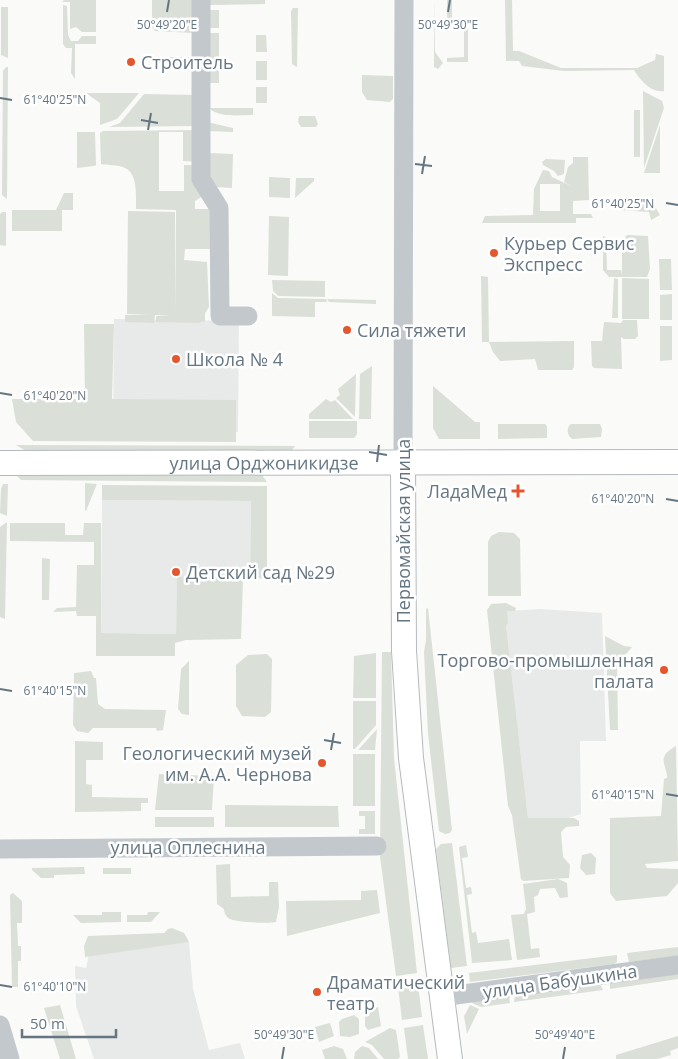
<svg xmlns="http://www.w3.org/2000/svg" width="678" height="1059" viewBox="0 0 678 1059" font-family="'Open Sans',sans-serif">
<rect width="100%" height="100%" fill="#fafaf8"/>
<g fill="#e8e9e9">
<path d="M114,319L239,321L238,432L113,429Z"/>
<path d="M102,500L251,501L250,578L177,577L176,634L101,633Z"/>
<path d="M540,609L602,613L606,741H580L581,814L568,818H528L506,625L494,612Z"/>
<path d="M189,942L193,989L209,1050L240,1043L245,1059H94L76,1006L75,966L86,968L89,955Z"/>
</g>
<g fill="#dadfd7" fill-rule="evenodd">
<path d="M64,0H96V32H82L76,27L70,29V2H62Z"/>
<path d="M152,0H196L193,33L155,31L152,27Z"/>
<path d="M210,0H265V4L210,5Z"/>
<path d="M434,0L435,52L443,63L438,69L434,67Z"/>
<path d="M447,0H452V18H468V62H447V58L464,57V20L447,18Z"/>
<path d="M505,0H512L513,51H519L561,68H637L655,60L656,54L664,56V91C651,93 640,80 634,70L564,71L522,66L519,61H506Z"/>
<path d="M63,5L67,6L68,35L71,41H78L82,36H96V44H75V79L71,73L72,48H66L63,44Z"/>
<path d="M1,7H8V58L1,55Z"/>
<path d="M293,8H298L297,67L292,64L291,11Z"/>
<rect x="209" y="10" width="10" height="18"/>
<rect x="209" y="33" width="10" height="50"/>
<path d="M256,35H266L267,52H256Z"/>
<rect x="170" y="57" width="21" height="9"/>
<rect x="256" y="61" width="11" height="19"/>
<path d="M6,67H8L7,199L2,195L3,71Z"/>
<path d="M362,75L393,76V99L390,102L367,100L362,92Z"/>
<rect x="256" y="87" width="11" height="16"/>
<path d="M643,91L662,101L664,108L644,168Z"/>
<path d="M86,93H139L117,119L100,125V103Z"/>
<path d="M144,94L197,95V126L109,127L120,123Z"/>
<path d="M209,108H253V115C241,115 218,118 209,108Z"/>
<rect x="634" y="110" width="6" height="47"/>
<path d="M299,116H315L318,124L316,127H301L298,122Z"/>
<path d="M207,122L233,128V132L207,131Z"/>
<path d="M660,125V173H644Z"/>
<path d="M199,130V162L183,161V132H159V191H184V165H198L203,196L195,201V209H214L212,249H185L184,260L207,262L209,307L205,313V321L198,323L156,322V316L169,315H155L154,323L125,322V315H150L127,314L128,211L175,212L176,316V210L136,209C136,197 138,173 125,168C117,164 108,166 101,164L100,133L103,131Z"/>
<path d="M77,132H95L96,165L94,166L77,168Z"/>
<path d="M207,153L233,154L232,188L215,187L207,178Z"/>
<path d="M573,157H588L589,200L573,201V214H591L593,218H576V223H482L485,216L533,215L534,189L543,170L549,171L552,177L573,187L564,182L568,167L573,163ZM540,184H560V211H540Z"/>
<path d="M546,159L565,160L564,174L558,176L554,171L543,165L542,162Z"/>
<path d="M269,177L290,178V198L269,197Z"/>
<path d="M296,178H314V181L295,198Z"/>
<path d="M64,193H73V210H62V231H12V210H56Z"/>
<path d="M623,202L653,203L660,215L651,220L649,212L620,210L619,204Z"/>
<path d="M2,212H6V246L0,245V214Z"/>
<path d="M269,216L289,217L288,276L268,275Z"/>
<path d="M627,235L648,236L650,269L647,277H609L603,270V236L606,237L607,270H621L622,275V242Z"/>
<path d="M659,259H671L672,290H660Z"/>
<path d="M481,276L488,277L489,342L574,341V367L572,370H538L535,359L500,361L493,352L489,342H482Z"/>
<path d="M614,278L618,279V318H612Z"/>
<path d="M622,278L649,279V319H622Z"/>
<path d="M272,280L325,281V297L278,296L273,291Z"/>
<path d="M272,293L278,298L326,299L327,302H315V317L272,316Z"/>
<path d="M672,294V320H660V295Z"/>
<path d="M327,299L376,300V304L329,302Z"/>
<path d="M623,320H637L638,336L635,339H624L621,337L622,369L594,368L592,366L591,341H602L604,322L621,323Z"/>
<path d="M84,324H114L112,399L236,400V442L33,441L16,422L12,399H85Z"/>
<path d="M660,326H672V360L660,361Z"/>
<path d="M372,366L371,419H359L360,374Z"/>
<path d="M356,374L355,417L336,398L340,395L338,389Z"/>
<path d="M433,386L475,422H480V439H439L433,428Z"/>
<path d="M326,399L331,402L335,400L353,419H309V414Z"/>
<path d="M309,421H357V434L354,438H309Z"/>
<path d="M498,424H545L547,426V438L498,439Z"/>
<path d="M571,424H600L602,429L601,437L572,439C567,436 566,427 571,424Z"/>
<path d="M16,445L295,446L291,452L26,451Z"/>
<path d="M16,475H262L267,482L21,480Z"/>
<path d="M85,483L97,484L86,511L85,510Z"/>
<path d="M3,484H8L7,516L0,513L1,489Z"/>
<path d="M102,485L267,486V578L243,580L241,639L186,640L175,643V656H96V616H77L76,611L53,612L57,608L76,607L77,565H94V542L10,541V523H65V535H83L84,523H101V633L176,634L177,577H250L251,501L102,500Z"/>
<path d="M7,522L5,619L0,617V527Z"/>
<path d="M499,532L514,533L520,539L521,596H488V542L491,536Z"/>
<path d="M42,558L50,559L49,600H42Z"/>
<path d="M506,603L516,608L515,611H507L508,623L506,625L528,818H574L579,821V826L566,827L561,832L563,857L570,865L569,878L523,881L521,879L512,815L508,806L487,610L491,604Z"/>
<path d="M428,608L452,830L450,833L445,834L439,831L428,733L424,652L426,640V609Z"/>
<path d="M605,636L624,646L632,647L617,665L618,730H610Z"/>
<path d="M382,652H391L394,758L417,973L396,976L380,857Z"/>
<path d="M376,653V698H353L354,656Z"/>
<path d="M267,654L272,659L271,712L265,717L242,716L236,706V665L248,655Z"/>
<path d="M189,661V715L182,714L178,709L181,669Z"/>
<path d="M91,671L94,678H96L98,704L105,709L166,710L163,730L157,731L156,728H93L88,733L77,731L73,725L74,673Z"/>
<path d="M353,701H376V725L355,749H353Z"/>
<path d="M377,729L375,750H358Z"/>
<path d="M75,741L103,742V760H86V784L92,785V797L148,798V803H141V811L75,812Z"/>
<path d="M676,746L678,861L645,864L647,868L678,869V883L667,896L616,901L610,893V818L661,816L664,779L667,778C667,764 655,758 676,746Z"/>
<rect x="353" y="754" width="22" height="52"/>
<path d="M159,774L214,776L212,810H155Z"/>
<path d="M225,805L338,806L339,827H225Z"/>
<path d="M359,811H375V834H359V829H365V816H359Z"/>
<rect x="155" y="817" width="59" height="10"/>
<path d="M452,843L467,966L451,968L436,849L441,844Z"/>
<path d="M466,845L468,857L462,858L466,888L471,887L472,894L467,895L472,933L476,932L478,943L509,939L512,960L472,963L459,847Z"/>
<path d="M591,853L596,858L595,874L586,875L580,868L582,855Z"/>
<path d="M230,864L231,897L269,896V882H278L279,907L276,922C269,924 236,922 230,919C226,917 224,913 224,909L217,904L216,865Z"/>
<path d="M84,867L85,874L54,875V878H41L32,870V868Z"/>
<rect x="103" y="868" width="28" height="6"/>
<path d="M558,879L567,883L568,897L560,898L555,888L540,889L538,895L534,897L535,912L527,914L531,949L539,948L540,957L517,960L511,915L524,914L526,909L523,884Z"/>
<path d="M377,890L380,913L287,936L286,901L361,900V891Z"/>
<path d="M13,893L22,901V923H17L18,946H21V961H18V987H12L10,895Z"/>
<path d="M102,912H121V922L81,923L73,915H102Z"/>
<path d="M148,912H160L151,922H127V915H147Z"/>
<path d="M172,928L184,933L189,942L85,957L84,946L88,936L164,933L168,929Z"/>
<path d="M678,947V956L629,962L627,953Z"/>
<path d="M617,955V962L614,964L470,982L469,973Z"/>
<path d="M678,974V979L610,989V983Z"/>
<path d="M600,984L603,990L514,1002L515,996Z"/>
<path d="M418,985L422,1017L402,1020L398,987Z"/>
<path d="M509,997L510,1003L481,1007L472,1003L471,1001Z"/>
<path d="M60,1005L76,1059H60L44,1008Z"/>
<path d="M470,1005L479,1009L467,1034L464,1016Z"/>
<path d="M378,1007L381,1026L368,1030L365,1026V1013Z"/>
<path d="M354,1015L359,1019V1034L350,1037L340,1036L339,1022L342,1019Z"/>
<path d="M330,1023L334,1036L319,1042L315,1027Z"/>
<path d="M423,1025L428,1059H408L404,1028Z"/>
<path d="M390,1028L396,1030L400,1057L398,1059H384L372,1045L365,1042Z"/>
<path d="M678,1036V1048L670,1051L671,1055L657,1059H616V1055Z"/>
<path d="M334,1046L343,1049L347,1059H325L322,1050Z"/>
<path d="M362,1046L369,1048L378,1059H354L355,1052Z"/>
</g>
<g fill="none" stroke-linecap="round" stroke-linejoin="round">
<defs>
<g id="major">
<path id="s1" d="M0,463L678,462"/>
<path d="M403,463L404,651L411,758L450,1059"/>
</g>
</defs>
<use href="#major" stroke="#b5babe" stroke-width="26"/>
<g stroke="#c3c8cc" stroke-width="19">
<path d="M201,0V179L219,208L220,316H248"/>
<path d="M403,463L404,0"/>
<path d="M0,849L377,846"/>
<path d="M441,997L678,965"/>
<path d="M0,1025L10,1059"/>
</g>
<use href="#major" stroke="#fff" stroke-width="24"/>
</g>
<path fill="none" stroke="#657683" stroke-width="2" d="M167,12L169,0M448,12L450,0M0,98L12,100M141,120L158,123M148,130L151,113M415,164L432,166M422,174L425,156M666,203L678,205M0,393L12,395M369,452L387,455M377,462L379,445M666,499L678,501M0,689L12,691M324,740L341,743M331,750L334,733M666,794L678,796M0,985L12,987M282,1059L284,1047M563,1059L565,1047"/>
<g fill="#e4572e" stroke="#fff" stroke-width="2">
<circle cx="131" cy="62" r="5"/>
<circle cx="494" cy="253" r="5"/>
<circle cx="347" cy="330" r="5"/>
<circle cx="176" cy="359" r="5"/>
<path d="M515.5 483.5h5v5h5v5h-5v5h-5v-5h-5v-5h5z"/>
<circle cx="176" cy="572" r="5"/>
<circle cx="664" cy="670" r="5"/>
<circle cx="322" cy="763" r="5"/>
<circle cx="317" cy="992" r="5"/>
</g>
<g text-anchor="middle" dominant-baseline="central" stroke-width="5" stroke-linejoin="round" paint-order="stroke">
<g font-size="18" fill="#657683" stroke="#fff" text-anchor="start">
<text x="141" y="62">Строитель</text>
<text x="504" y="243">Курьер Сервис<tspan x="504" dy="21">Экспресс</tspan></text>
<text x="357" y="330">Сила тяжети</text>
<text x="186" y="359">Школа № 4</text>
<text x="507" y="491" text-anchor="end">ЛадаМед</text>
<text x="186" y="572">Детский сад №29</text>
<text x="654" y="660" text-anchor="end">Торгово-промышленная<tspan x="654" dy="21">палата</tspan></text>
<text x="312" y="753" text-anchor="end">Геологический музей<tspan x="312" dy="21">им. А.А. Чернова</tspan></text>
<text x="327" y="982">Драматический<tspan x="327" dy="21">театр</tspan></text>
</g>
<g font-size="18" fill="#657683" stroke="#fff">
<text stroke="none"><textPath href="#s1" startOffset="264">улица Орджоникидзе</textPath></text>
<text transform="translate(403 531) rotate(-90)">Первомайская улица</text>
<text x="188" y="847">улица Оплеснина</text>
<text transform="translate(560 981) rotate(-8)">улица Бабушкина</text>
</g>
</g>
<g font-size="12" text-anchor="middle" fill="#657683" stroke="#fff" stroke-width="5" stroke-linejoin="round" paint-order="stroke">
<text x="167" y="29">50°49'20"E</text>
<text x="448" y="29">50°49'30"E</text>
<text x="55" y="104">61°40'25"N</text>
<text x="623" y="208">61°40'25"N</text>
<text x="55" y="400">61°40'20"N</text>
<text x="623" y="503">61°40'20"N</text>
<text x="55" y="695">61°40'15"N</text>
<text x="623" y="799">61°40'15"N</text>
<text x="55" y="991">61°40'10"N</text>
<text x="284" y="1039">50°49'30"E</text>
<text x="565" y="1039">50°49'40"E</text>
</g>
<path d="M22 1029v8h94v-8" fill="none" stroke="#657683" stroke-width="2.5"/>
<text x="30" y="1029" font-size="15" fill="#657683" stroke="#ffffff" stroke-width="4" paint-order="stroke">50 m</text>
</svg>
